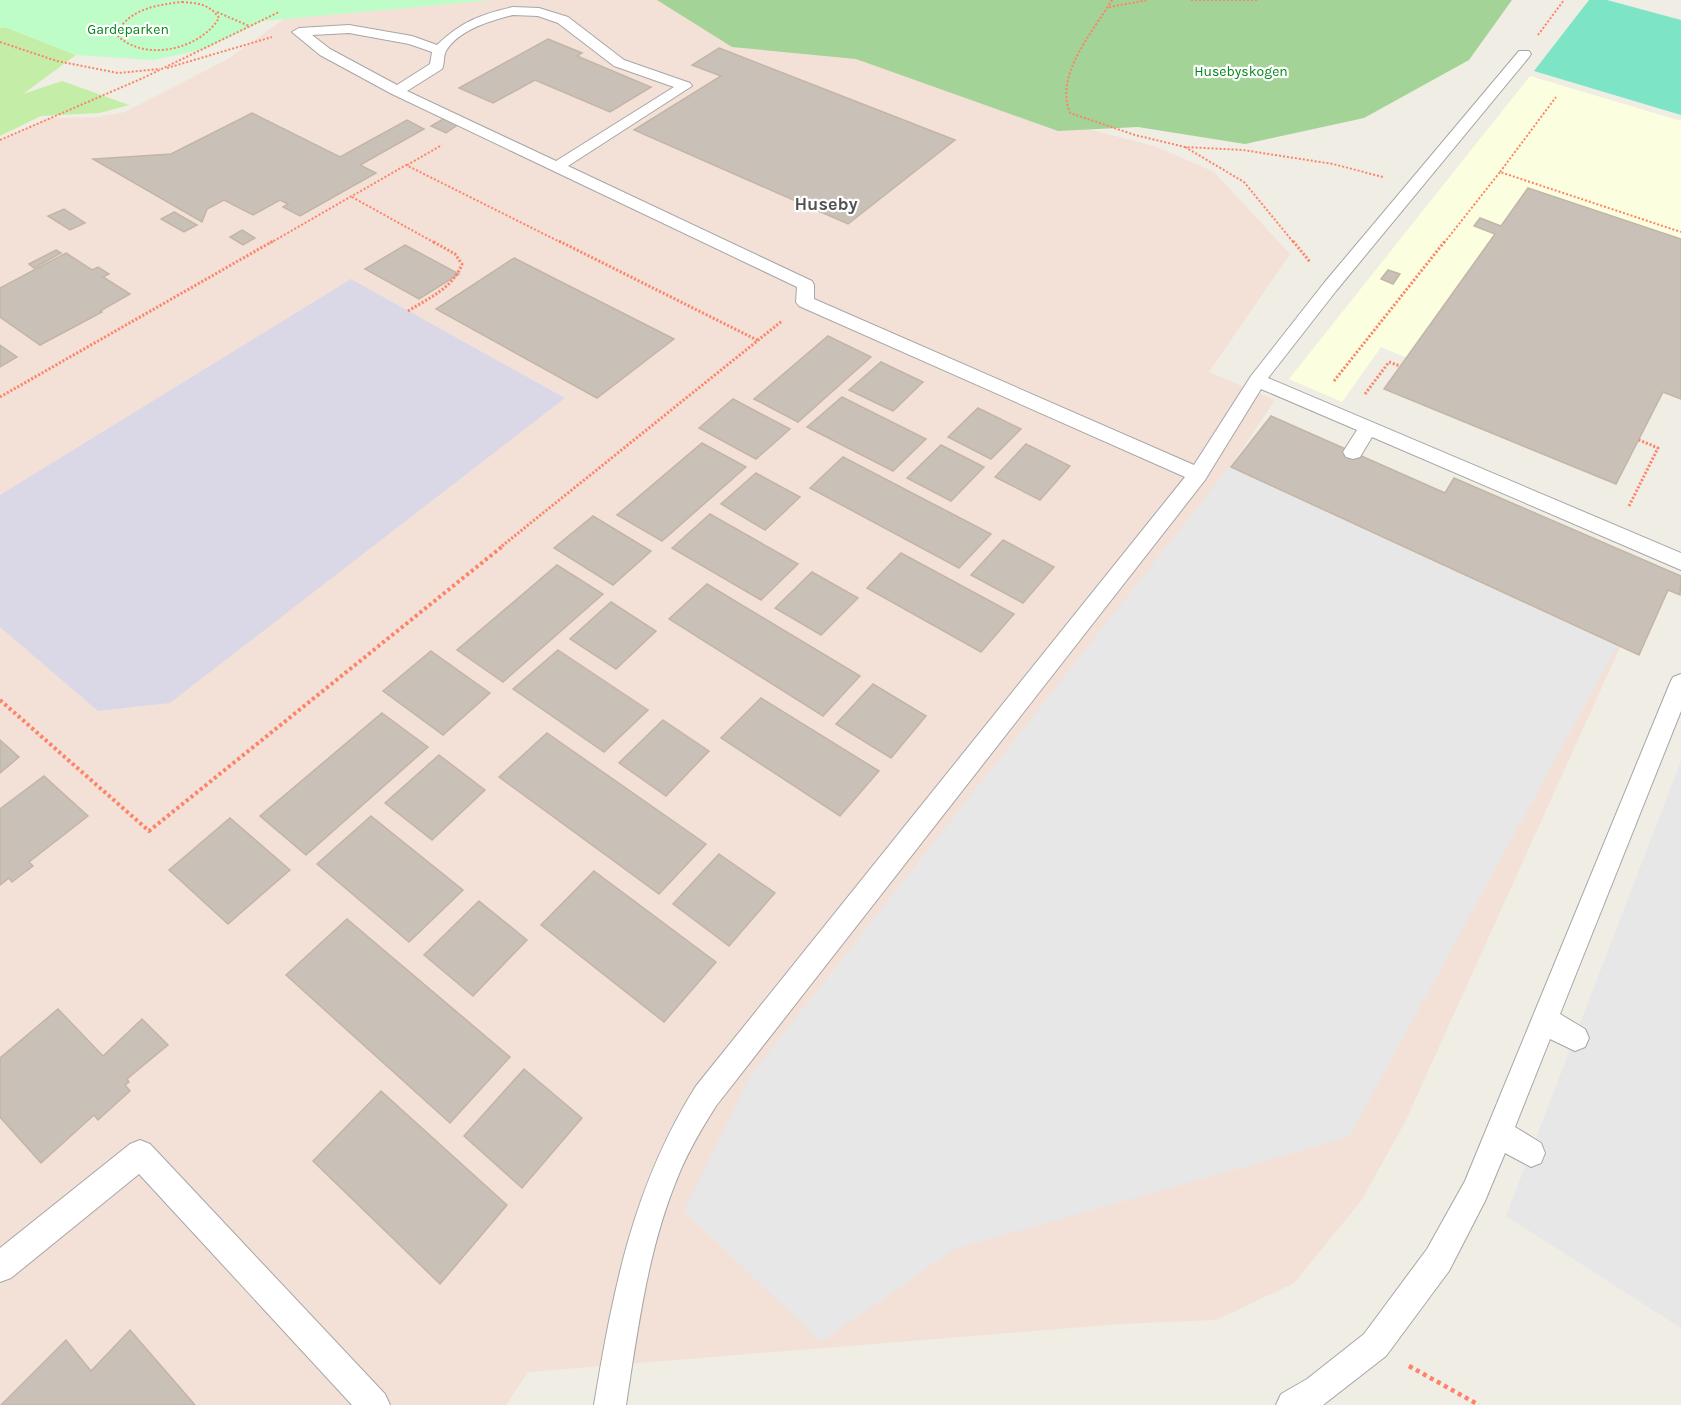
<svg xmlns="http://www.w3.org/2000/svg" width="1681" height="1405" viewBox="0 0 1681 1405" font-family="Karla,sans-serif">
<rect width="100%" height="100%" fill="#f0ede4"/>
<path fill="#fcffdf" d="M1530,76L1681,121V359L1407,358L1381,347L1342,402L1289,379Z"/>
<path fill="#f3e1d7" d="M492,0H702L1019,111L1154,146L1214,172L1290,254L1209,372L1275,400L1230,467L1620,647L1405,1122L1361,1201L1294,1283L1216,1320L1120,1324L528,1372L506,1405H0V141L48,118L97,117L125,112L228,59L284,19Z"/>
<path fill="#c4eea7" d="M5,27L76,55L23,94L62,81L129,105L100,113L41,116L0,136V28Z"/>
<path fill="#a3d396" d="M657,0H1512L1469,60L1364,118L1245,144L1138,127L1058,131L856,59L732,47Z"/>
<path fill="#befdc8" d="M0,0H493L263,21L205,49L153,60L76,55L5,27L0,28Z"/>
<path fill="#7de5c5" d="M1589,0H1607L1681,20V115L1534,71Z"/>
<g fill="#e7e7e7">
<path d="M1229,467L1617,646L1349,1137L955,1249L821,1342L684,1211L750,1076Z"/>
<path d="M1681,761V1328L1506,1216Z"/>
</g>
<path fill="#dad8e6" d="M351,279L565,398L170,703L98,711L0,627V495Z"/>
<g fill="#c9c0b7" stroke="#c3b5a6" stroke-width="1.5">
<path d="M548,39L582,53L577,56L651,87L610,112L535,80L493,103L459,88Z"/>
<path d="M719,48L955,140L848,224L634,130L721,76L692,65Z"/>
<path d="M252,113L340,157L407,120L424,129L360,165L376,173L300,216L283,207L288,204L280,200L253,215L224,200L207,209L202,222L93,159L171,154Z"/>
<path d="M445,118L459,124L446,133L431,126Z"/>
<path d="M1528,188L1681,239V399L1663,392L1616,484L1384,389L1495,234L1474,226L1480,218L1501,226Z"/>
<path d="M64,209L85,223L70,230L48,216Z"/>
<path d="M174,212L197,225L184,232L161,219Z"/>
<path d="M242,230L255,238L243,245L230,237Z"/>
<path d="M405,245L459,274L419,299L365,269Z"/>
<path d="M56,250L61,253L34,268L29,264Z"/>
<path d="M66,253L92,270L98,267L109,274L103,277L130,294L100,311L102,312L40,345L0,317V288Z"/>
<path d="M514,258L674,339L597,398L436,309Z"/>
<path d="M1388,270L1400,274L1393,284L1381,279Z"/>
<path d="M828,336L871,357L798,422L754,399Z"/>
<path d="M0,345L17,357L0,367Z"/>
<path d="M881,362L923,382L893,411L849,390Z"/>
<path d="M842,397L926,439L893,471L807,427Z"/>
<path d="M733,399L790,429L756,459L699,428Z"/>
<path d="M978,408L1021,429L991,459L948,437Z"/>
<path d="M1271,416L1445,493L1454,478L1681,576L1680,595L1668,590L1639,655L1231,467Z"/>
<path d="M702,443L746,467L662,541L617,515Z"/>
<path d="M1026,444L1070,466L1040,500L995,477Z"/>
<path d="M941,445L984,467L951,501L907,478Z"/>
<path d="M843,457L991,534L959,568L810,488Z"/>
<path d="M756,473L800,497L765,530L721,504Z"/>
<path d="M710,514L798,564L761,600L672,548Z"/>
<path d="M593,516L651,551L613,585L554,548Z"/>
<path d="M1003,540L1054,567L1023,603L971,575Z"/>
<path d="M901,553L1014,614L981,652L867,588Z"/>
<path d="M557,565L603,594L503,682L457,650Z"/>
<path d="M812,572L858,598L821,635L775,608Z"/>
<path d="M707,584L860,676L823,716L669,619Z"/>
<path d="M611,602L656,631L616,669L570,639Z"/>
<path d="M558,650L648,710L604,752L513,689Z"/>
<path d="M431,651L490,693L443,735L383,691Z"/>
<path d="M873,684L926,716L891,758L836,724Z"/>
<path d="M761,698L879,771L840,816L721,738Z"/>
<path d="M382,713L428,747L306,855L260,816Z"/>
<path d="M663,720L709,751L666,796L619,763Z"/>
<path d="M547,733L706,844L659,894L499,777Z"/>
<path d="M0,740L19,757L0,773Z"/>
<path d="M439,755L485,790L432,840L385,803Z"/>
<path d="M44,776L88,816L29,862L33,866L12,882L9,878L0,885V809Z"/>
<path d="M371,816L463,890L409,942L317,864Z"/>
<path d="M230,818L290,870L228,924L169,870Z"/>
<path d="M719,854L775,893L729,946L673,904Z"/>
<path d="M594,871L716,962L664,1022L541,925Z"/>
<path d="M479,901L527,940L473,996L424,955Z"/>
<path d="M347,919L510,1057L450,1123L286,975Z"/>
<path d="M58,1009L103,1056L142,1019L168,1045L127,1079L129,1082L125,1085L130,1091L98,1120L94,1115L41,1163L0,1117V1058Z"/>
<path d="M524,1069L582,1118L522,1188L464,1136Z"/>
<path d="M381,1091L507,1205L440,1284L313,1161Z"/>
<path d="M130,1330L195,1405H1L66,1340L91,1371Z"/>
</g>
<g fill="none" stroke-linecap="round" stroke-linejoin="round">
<defs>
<g id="service">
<path d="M513,7L539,8L568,17L624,60L690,83L692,86L568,166L812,281L814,285V299L1194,465L1251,376L1324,283L1519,51H1529L1531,54L1529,57L1336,291L1268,378L1681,553V570L1372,437L1360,457L1353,459L1346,457L1343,452L1357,430L1261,389L1205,480L716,1106C702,1128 689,1150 679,1174C648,1247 638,1328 626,1405H594C613,1290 633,1186 696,1086L1185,477L799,306L796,302L797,287L392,94L320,55L292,32L299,28L349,25L412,36L437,45C461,22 481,14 513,7ZM513,15L538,16L558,23L614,66L674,87L556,161L407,91L442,69C445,63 443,56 446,51C458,30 492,20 513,15ZM349,33L409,44L432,52L430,64L397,85L330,49L312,35Z"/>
<path d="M1681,674V711L1560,1014L1585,1029L1589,1038L1585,1047L1575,1051L1550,1039L1515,1127L1541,1143L1545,1153L1541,1163L1531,1167L1505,1153L1485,1201L1449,1271L1386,1356L1323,1405H1276L1281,1394L1307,1379L1364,1334L1427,1249L1465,1181L1670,683L1673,677Z"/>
<path d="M140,1140L150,1144L385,1394L390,1405H352L139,1174L11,1278L0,1282V1248L130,1144Z"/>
</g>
</defs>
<use href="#service" stroke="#a6a6a6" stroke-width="2"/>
<g stroke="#ff8267" stroke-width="2" stroke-dasharray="2 2" stroke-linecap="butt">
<path d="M1112,0C1093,32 1054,75 1070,113L1135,135L1185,147L1243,150L1333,164L1383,177"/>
<path d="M1191,0H1258"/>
<path d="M182,2C197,3 210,4 219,18C200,50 143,63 116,34C129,9 156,5 182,2Z"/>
<path d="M1109,7L1148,0"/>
<path d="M217,12L249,26"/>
<path d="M1538,35L1564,0"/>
<path d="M0,42L57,61L118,73L160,69"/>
<path d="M167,68L272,37"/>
<path d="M0,140L143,78L279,12"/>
<path d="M1185,147L1244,182L1294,243"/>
<path d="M407,165L442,145"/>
<path d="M1500,172L1556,97"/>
<path d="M352,197L435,243"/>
<path d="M270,243L406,165L562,243"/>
<path d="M1444,243L1500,172L1681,232"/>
</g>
<g stroke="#ff8267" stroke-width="3" stroke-dasharray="2 2" stroke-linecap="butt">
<path d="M559,241L759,341"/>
<path d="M1293,241L1310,262"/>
<path d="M408,311C429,298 453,288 462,264L455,254L432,241"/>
<path d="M1334,381L1445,241"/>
<path d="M1365,394L1389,362L1400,366"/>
<path d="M0,397L273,241"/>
<path d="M1629,506L1658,448L1639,440"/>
<path d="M502,546L782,321"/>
</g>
<path stroke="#ff8267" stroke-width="4" stroke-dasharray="3 3" stroke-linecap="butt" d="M0,700L149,831L504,545"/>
<path stroke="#ff8267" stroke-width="4.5" stroke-dasharray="4 4" stroke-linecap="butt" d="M1409,1366L1479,1405"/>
<use href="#service" fill="#fff" fill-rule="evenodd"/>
</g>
<g text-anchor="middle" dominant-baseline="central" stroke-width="4.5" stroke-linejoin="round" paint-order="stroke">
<g font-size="14" fill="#038718" stroke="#fff">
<text x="128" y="29">Gardeparken</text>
<text x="1241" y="71">Husebyskogen</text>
</g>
<g font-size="18" font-weight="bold" fill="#525252" stroke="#fff">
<text x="826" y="204">Huseby</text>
</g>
</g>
</svg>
